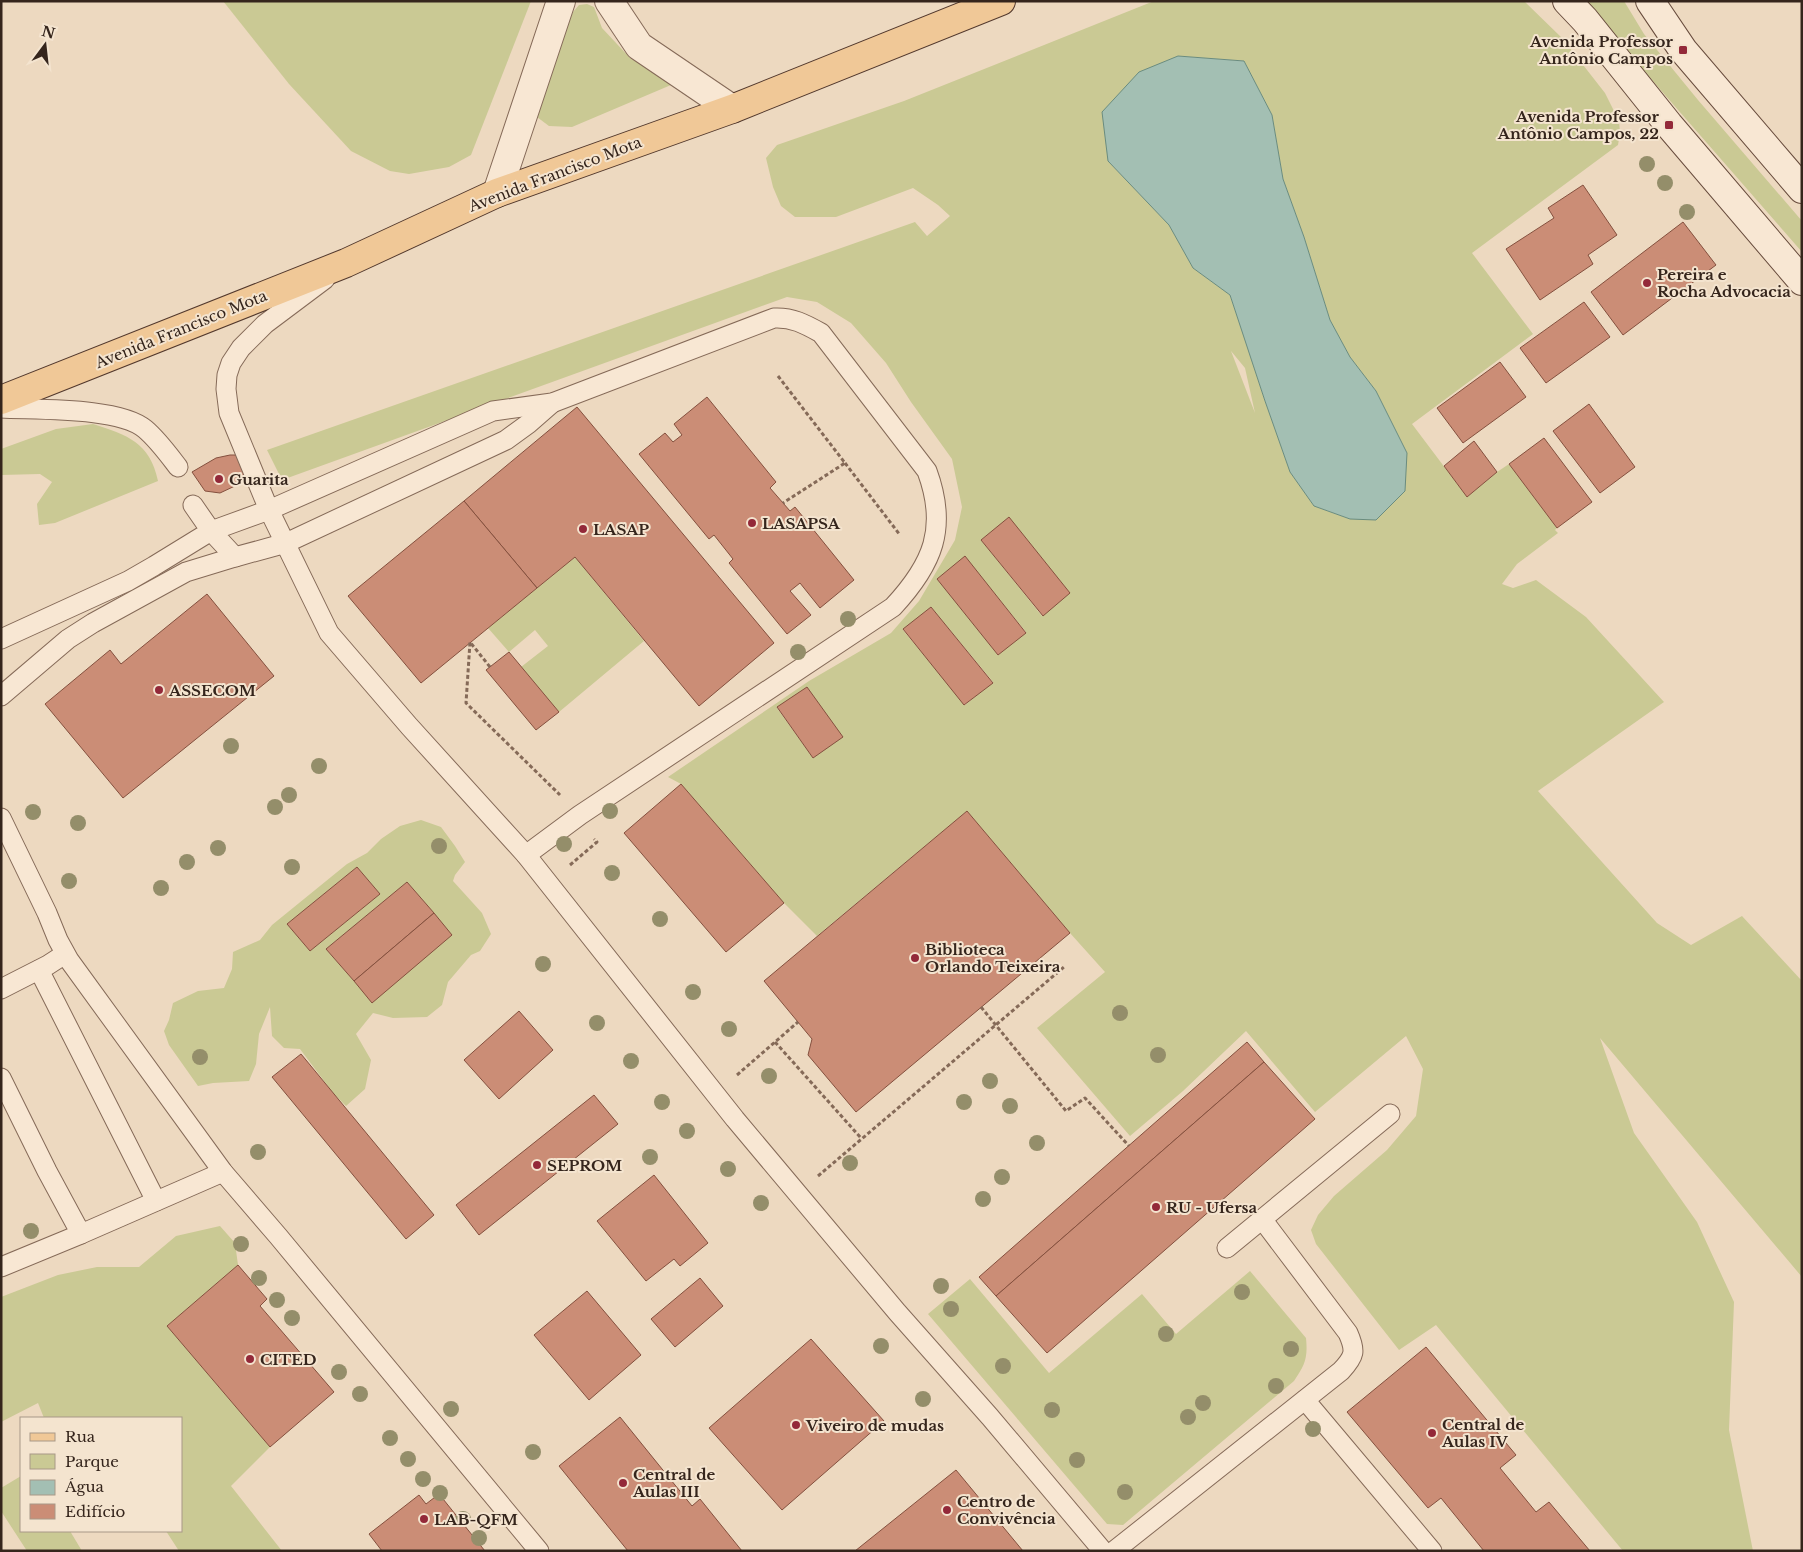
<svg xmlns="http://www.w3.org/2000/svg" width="1803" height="1552" viewBox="0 0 1803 1552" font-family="'Libre Baskerville',serif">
<rect width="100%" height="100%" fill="#edd9c0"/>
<g fill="#cac994" fill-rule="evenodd">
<path d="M223,1H531L471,155L449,167L409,174L390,171L351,151L289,84Z"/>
<path d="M1154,1H1524L1562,38L1605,93L1619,121L1620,133L1618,145L1472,253L1533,334L1412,424L1467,497L1497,472L1509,464L1557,528L1555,530L1558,533L1517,564L1502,584L1513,588L1536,580L1586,617L1664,702L1538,791L1657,923L1691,945L1742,916L1802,981V1277L1600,1038L1634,1133L1697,1222L1734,1302L1729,1430L1753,1551H1623L1436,1325L1399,1350L1316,1244L1311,1230L1318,1215L1334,1196L1387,1150L1416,1116L1423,1069L1406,1036L1315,1112L1246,1031L1183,1091L1130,1136L1037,1028L1105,972L1070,933L967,811L817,936L784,903L681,784L668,777L809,681L891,633L919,601L955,540L962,507L952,459L911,402L886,363L851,323L817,302L787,297L282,480L267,450L915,222L927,236L950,216L938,205L913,188L836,217H795L781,206L773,187L766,158L777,145L904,101ZM1178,56L1244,61L1272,115L1283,179L1304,237L1330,320L1350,357L1376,391L1407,453L1350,519L1314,506L1290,472L1265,401L1230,295L1193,268L1169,225L1108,161ZM1231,351L1245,368L1255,413ZM1009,518L1070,593L1042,616L981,540ZM965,557L1026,632L998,655L937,579ZM931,607L993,682L965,705L903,630ZM807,687L842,737L813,758L777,708Z"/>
<path d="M1583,1H1624L1644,34L1698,100L1802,221V252Z"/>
<path d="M587,4L594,7L602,28L631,59L674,79L671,85L572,127L549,126L537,117V101L573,12L579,5Z"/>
<path d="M93,424C127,435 150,442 158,481L55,523L39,525L37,504L52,482L40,474L1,475V449L56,429Z"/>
<path d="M575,557L644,641L559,712L521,667L548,646L535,630L509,652L488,628Z"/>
<path d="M421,820L441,827L455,846L465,862L455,875L453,881L482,913L491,934L480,951L471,955L448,982L442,1005L427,1017L393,1018L373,1013L356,1034L371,1060L365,1089L346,1106L333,1093L300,1049L284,1048L272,1036L270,1007L259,1034L256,1064L249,1081L213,1083L198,1086L169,1045L164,1031L169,1020L173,1003L198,991L224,988L232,969L233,952L260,940L272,925L347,864L367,853L381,839L400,826ZM357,867L380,894L310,951L287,924ZM407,882L434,913L354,981L326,949Z"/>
<path d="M220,1226L235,1243L238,1265L167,1326L270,1447L231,1486L282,1551H179L166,1531H181V1418H44L38,1403L1,1422V1297L58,1275L97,1267H139L176,1236Z"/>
<path d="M1250,1271L1306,1338C1308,1358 1305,1365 1294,1381L1123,1525L1107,1524L928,1314L970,1279L1049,1373L1142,1294L1176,1334Z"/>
<path d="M21,1476V1531H70L82,1551H27L1,1511V1488Z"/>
</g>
<path fill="#a3bfb3" stroke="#6a8c7f" d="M1178,56L1244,61L1272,115L1283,179L1304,237L1330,320L1350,357L1376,391L1407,453L1405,491L1376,520L1350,519L1314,506L1290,472L1265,401L1230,295L1193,268L1169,225L1108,161L1102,112L1139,72Z"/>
<g fill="#cb8d76" stroke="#84503e">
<path d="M1583,185L1617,235L1588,255L1593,264L1540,300L1506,249L1554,218L1548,208Z"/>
<path d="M1683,222L1716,265L1623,335L1591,292Z"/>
<path d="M1584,302L1610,337L1546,383L1520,348Z"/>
<path d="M1500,362L1526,397L1463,443L1437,408Z"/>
<path d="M707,397L776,482L770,488L790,511L795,507L854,580L820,608L800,583L790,591L811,615L787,634L729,563L733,559L714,535L709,539L639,454L665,433L673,442L682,435L674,424Z"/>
<path d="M1589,404L1635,467L1600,493L1553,431Z"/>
<path d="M577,407L774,643L699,706L575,557L537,588L464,501Z"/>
<path d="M1544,438L1592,502L1557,528L1509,464Z"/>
<path d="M1474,441L1497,472L1467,497L1444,466Z"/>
<path d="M230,455H238L246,472L237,485L220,493L205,491L192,472L216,458Z"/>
<path d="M464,501L537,588L421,683L348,596Z"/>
<path d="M1009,517L1070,593L1043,616L981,540Z"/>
<path d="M965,556L1026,633L998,655L937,579Z"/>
<path d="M207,594L274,676L123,798L45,704L110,650L121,664Z"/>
<path d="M931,607L993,683L964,705L903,629Z"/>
<path d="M509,652L559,712L536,730L486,670Z"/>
<path d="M807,687L843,737L813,758L777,707Z"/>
<path d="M681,784L784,903L726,952L624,833Z"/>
<path d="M967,811L1070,933L856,1112L808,1055L812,1039L764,981Z"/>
<path d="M357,867L380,894L310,951L287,924Z"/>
<path d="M407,882L434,913L354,981L326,949Z"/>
<path d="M434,913L452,935L372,1003L354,981Z"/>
<path d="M519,1011L553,1050L499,1099L464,1060Z"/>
<path d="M1247,1042L1264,1062L996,1296L979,1277Z"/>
<path d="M301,1054L434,1215L406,1239L272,1077Z"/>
<path d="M1264,1062L1315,1119L1047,1353L996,1296Z"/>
<path d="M594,1095L618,1124L479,1235L456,1205Z"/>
<path d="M654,1175L708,1243L680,1266L674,1259L646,1281L597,1221Z"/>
<path d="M238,1265L267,1299L260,1306L334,1392L270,1447L167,1326Z"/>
<path d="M700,1278L723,1306L675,1347L651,1319Z"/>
<path d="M587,1291L641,1355L589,1400L534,1335Z"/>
<path d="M811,1339L884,1421L782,1510L709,1428Z"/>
<path d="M1426,1347L1516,1455L1500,1468L1536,1512L1549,1502L1590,1551H1484L1441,1498L1428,1508L1347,1412Z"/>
<path d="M620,1417L692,1506L700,1499L742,1551H628L559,1466Z"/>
<path d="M956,1470L1023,1551H855Z"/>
<path d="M439,1494L485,1551H382L369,1534L419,1495L426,1504Z"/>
</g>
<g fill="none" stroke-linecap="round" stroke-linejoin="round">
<defs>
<g id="lane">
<path d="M325,279L265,324L241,348L231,363L227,375L226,389L229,413L269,510L329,633L409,726L526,855L735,1119L897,1312L990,1417L1103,1551"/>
<path d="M1,408C37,410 119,407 145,429C158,440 168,454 178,467"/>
<path d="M235,557L211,531L269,510L493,411L552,403L774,318C792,317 805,324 821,333L927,471C948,528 933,564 893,607L580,815L526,855"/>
<path d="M1,639L128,581L154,566L211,531L193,505"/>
<path d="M1,696L68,639L93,623L186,572L235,557L286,543L506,440L528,424L552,403"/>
<path d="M1,818L47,913L58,940L69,960L223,1172L278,1236L539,1551"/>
<path d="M39,970L156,1201"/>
<path d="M1,989L48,965L65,954"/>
<path d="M1,1078L47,1171L81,1234L223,1172"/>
<path d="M1227,1248L1390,1114"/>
<path d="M1,1267L81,1234"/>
<path d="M1305,1400L1432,1551"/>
<path d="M1114,1551L1341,1371C1355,1356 1356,1351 1348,1333L1262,1219"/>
</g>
<g id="street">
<path d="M609,1L639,46L732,109"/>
<path d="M497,193L561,1"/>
</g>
<g id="secondary">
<path d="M1567,1L1585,20L1669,125L1802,281"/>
<path d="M1650,1L1683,50L1802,189"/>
</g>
<path id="primary" d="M1,400L346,263L497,193L732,109L1001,1"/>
</defs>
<use href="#lane" stroke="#856a58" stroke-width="21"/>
<use href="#street" stroke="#856a58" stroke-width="30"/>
<use href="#secondary" stroke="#674b3c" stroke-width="30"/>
<use href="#primary" stroke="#53392d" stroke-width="30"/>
<g stroke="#856a58" stroke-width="3" stroke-dasharray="4 2.5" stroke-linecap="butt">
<path d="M778,376L845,463L783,503"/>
<path d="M845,463L900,535"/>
<path d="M490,667L470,642L466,703L560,795"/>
<path d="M570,865L597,842L594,839"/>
<path d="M981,1007L1066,1111L1085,1098L1129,1146"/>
<path d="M775,1042L861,1138"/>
<path d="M737,1075L798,1022"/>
<path d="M818,1176L1064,967"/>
</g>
<use href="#lane" stroke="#f8e7d3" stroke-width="19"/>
<use href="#street" stroke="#f8e7d3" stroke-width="28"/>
<use href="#secondary" stroke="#f8e7d3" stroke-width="28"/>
<use href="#primary" stroke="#f0c897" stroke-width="28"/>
</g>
<g fill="#948e6a">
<circle cx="1647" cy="164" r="8"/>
<circle cx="1665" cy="183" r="8"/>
<circle cx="1687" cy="212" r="8"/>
<circle cx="848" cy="619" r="8"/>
<circle cx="798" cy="652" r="8"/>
<circle cx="231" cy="746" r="8"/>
<circle cx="319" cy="766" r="8"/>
<circle cx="289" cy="795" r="8"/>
<circle cx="275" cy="807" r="8"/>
<circle cx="610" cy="811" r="8"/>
<circle cx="33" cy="812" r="8"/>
<circle cx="78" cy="823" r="8"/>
<circle cx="564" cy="844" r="8"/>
<circle cx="439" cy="846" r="8"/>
<circle cx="218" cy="848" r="8"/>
<circle cx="187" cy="862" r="8"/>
<circle cx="292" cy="867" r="8"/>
<circle cx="612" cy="873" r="8"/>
<circle cx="69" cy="881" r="8"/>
<circle cx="161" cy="888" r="8"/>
<circle cx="660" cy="919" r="8"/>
<circle cx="543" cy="964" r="8"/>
<circle cx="693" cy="992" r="8"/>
<circle cx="1120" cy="1013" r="8"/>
<circle cx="597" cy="1023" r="8"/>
<circle cx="729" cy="1029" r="8"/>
<circle cx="1158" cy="1055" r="8"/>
<circle cx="200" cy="1057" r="8"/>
<circle cx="631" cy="1061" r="8"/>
<circle cx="769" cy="1076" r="8"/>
<circle cx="990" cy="1081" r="8"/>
<circle cx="662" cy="1102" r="8"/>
<circle cx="964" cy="1102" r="8"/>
<circle cx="1010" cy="1106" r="8"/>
<circle cx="687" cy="1131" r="8"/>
<circle cx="1037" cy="1143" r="8"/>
<circle cx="258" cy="1152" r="8"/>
<circle cx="650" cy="1157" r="8"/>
<circle cx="850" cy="1163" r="8"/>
<circle cx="728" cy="1169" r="8"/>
<circle cx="1002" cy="1177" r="8"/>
<circle cx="983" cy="1199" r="8"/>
<circle cx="761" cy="1203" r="8"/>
<circle cx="31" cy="1231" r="8"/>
<circle cx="241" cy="1244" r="8"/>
<circle cx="259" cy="1278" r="8"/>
<circle cx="941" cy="1286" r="8"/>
<circle cx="1242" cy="1292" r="8"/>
<circle cx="277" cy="1300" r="8"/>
<circle cx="951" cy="1309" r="8"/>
<circle cx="292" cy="1318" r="8"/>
<circle cx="1166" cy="1334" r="8"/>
<circle cx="881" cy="1346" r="8"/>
<circle cx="1291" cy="1349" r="8"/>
<circle cx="1003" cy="1366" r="8"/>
<circle cx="339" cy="1372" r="8"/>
<circle cx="1276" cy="1386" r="8"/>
<circle cx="360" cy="1394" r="8"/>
<circle cx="923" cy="1399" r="8"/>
<circle cx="1203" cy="1403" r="8"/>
<circle cx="451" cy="1409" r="8"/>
<circle cx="1052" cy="1410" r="8"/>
<circle cx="1188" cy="1417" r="8"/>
<circle cx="1313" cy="1429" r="8"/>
<circle cx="390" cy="1438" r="8"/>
<circle cx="533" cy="1452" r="8"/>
<circle cx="408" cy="1459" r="8"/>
<circle cx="1077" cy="1460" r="8"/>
<circle cx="423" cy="1479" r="8"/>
<circle cx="1125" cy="1492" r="8"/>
<circle cx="440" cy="1493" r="8"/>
<circle cx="463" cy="1519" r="8"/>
<circle cx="479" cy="1538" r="8"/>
</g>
<g fill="#932939" stroke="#f4e4cf" stroke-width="2">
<rect x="1678" y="45" width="10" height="10" rx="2.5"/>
<rect x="1664" y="120" width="10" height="10" rx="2.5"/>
<circle cx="1647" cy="283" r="5"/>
<circle cx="219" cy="479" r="5"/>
<circle cx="752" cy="523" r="5"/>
<circle cx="583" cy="529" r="5"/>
<circle cx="159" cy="690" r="5"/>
<circle cx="915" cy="958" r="5"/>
<circle cx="537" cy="1165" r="5"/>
<circle cx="1156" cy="1207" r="5"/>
<circle cx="250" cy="1359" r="5"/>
<circle cx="796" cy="1425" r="5"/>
<circle cx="1432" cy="1433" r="5"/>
<circle cx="623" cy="1483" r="5"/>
<circle cx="947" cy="1510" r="5"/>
<circle cx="424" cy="1519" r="5"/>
</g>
<g text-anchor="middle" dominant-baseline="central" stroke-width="4" stroke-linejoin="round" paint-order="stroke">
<g font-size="15" font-weight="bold" fill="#35251c" stroke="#f4e4cf" text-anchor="start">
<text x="1673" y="41" text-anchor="end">Avenida Professor<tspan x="1673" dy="17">Antônio Campos</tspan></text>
<text x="1659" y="116" text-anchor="end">Avenida Professor<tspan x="1659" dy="17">Antônio Campos, 22</tspan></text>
<text x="1657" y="274">Pereira e<tspan x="1657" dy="17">Rocha Advocacia</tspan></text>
<text x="229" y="479">Guarita</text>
<text x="762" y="523">LASAPSA</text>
<text x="593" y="529">LASAP</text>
<text x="169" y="690">ASSECOM</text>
<text x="925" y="949">Biblioteca<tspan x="925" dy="17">Orlando Teixeira</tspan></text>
<text x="547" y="1165">SEPROM</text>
<text x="1166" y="1207">RU - Ufersa</text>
<text x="260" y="1359">CITED</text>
<text x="1442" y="1424">Central de<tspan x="1442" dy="17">Aulas IV</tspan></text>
<text x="806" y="1425">Viveiro de mudas</text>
<text x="633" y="1474">Central de<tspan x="633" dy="17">Aulas III</tspan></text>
<text x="957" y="1501">Centro de<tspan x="957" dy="17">Convivência</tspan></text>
<text x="434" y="1519">LAB-QFM</text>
</g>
<g font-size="15" fill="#35251c" stroke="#f4e4cf">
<text transform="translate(555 174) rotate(-21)">Avenida Francisco Mota</text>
<text transform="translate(181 329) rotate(-22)">Avenida Francisco Mota</text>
</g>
</g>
<rect width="1803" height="1552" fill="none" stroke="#35251c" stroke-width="5"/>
<rect x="20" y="1417" width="162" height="115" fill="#f4e4cf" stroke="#a89887"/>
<rect x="30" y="1433" width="25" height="8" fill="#f0c897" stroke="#a89887"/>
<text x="65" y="1442" font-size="15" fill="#35251c">Rua</text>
<rect x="30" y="1454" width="25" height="15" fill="#cac994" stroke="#a89887"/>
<text x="65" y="1467" font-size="15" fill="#35251c">Parque</text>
<rect x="30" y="1480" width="25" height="15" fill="#a3bfb3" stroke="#a89887"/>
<text x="65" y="1492" font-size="15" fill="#35251c">Água</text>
<rect x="30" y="1504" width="25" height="15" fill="#cb8d76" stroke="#a89887"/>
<text x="65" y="1517" font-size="15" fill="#35251c">Edifício</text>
<g transform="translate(45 45) rotate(15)" stroke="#f4e4cf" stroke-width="4" paint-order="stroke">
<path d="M0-4L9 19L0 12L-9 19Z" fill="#35251c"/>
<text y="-8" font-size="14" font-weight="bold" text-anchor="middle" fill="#35251c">N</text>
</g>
</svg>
